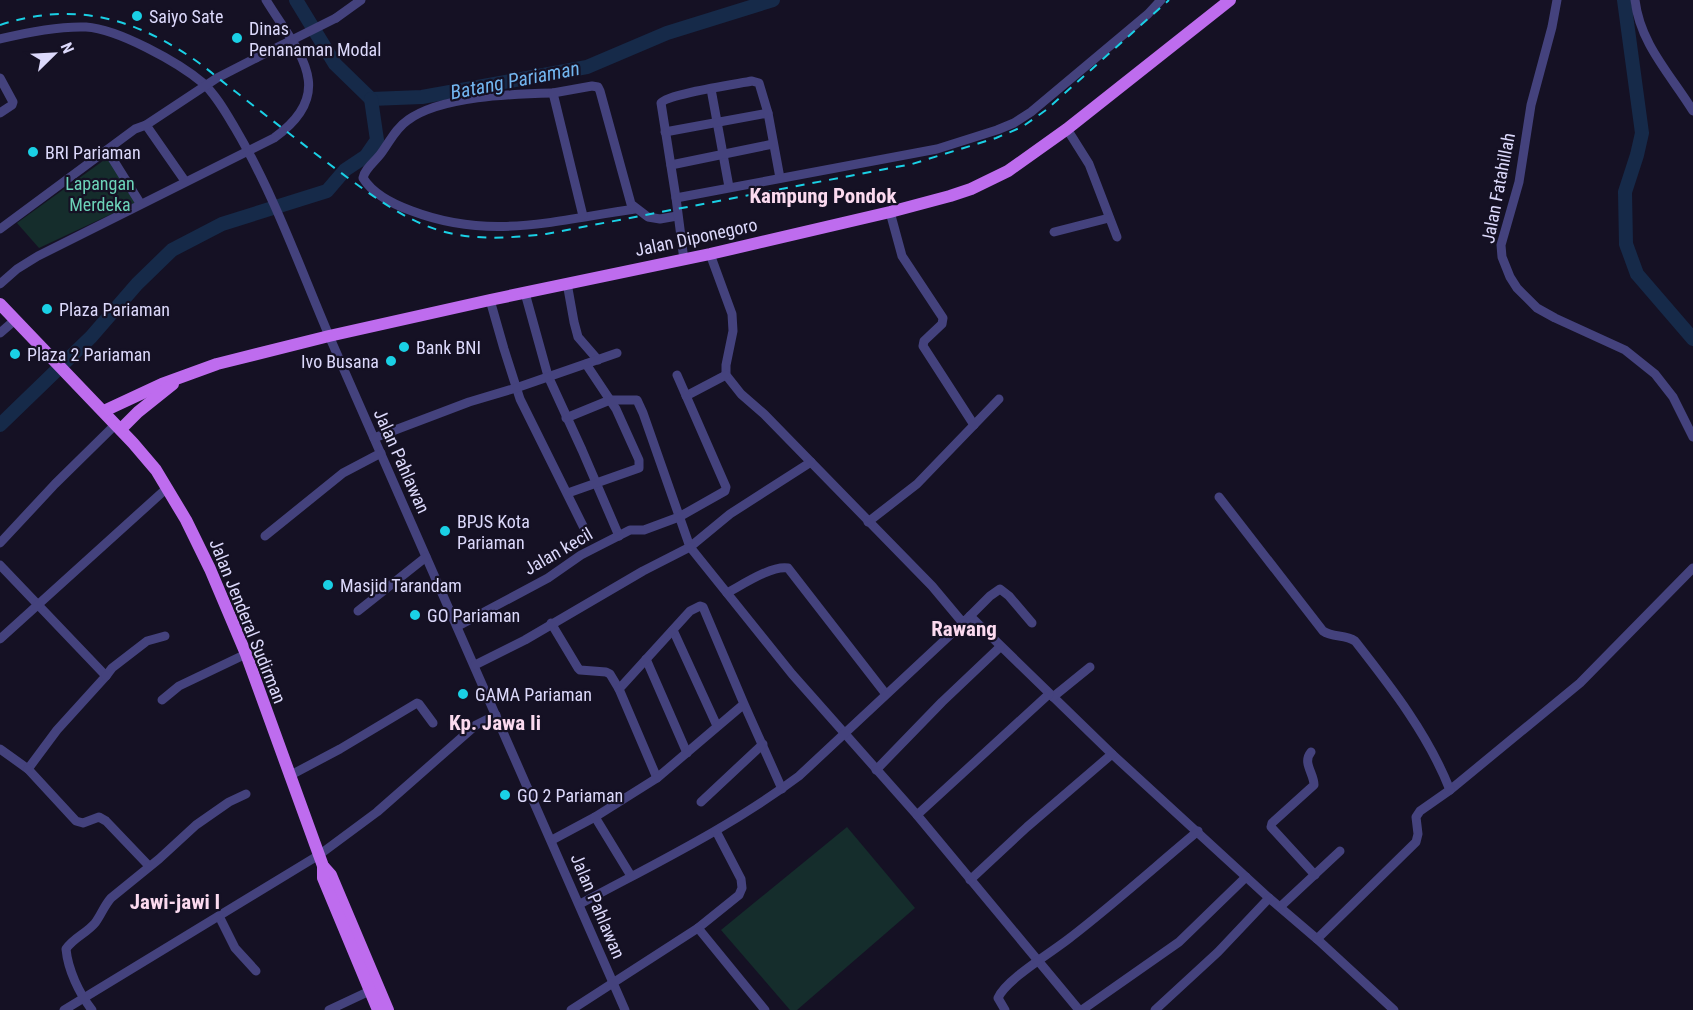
<svg xmlns="http://www.w3.org/2000/svg" width="1693" height="1010" viewBox="0 0 1693 1010" font-family="'Roboto Condensed',sans-serif">
<rect width="100%" height="100%" fill="#151124"/>
<g fill="#152d2c">
<path d="M107,158L137,202L39,248L17,223Z"/>
<path d="M847,827L915,908L797,1010H790L721,930Z"/>
</g>
<g fill="none" stroke-linecap="round" stroke-linejoin="round">
<g stroke="#162a49" stroke-width="14">
<path d="M296,0L335,64L371,99L422,97L587,67L667,33L773,0"/>
<path d="M1624,0L1642,133L1637,155L1625,192L1626,244L1637,274L1693,339"/>
<path d="M0,425L91,337L137,284L172,250L222,224L327,191L345,170L366,156L377,140L371,99"/>
</g>
<g stroke="#44427d" stroke-width="9">
<path d="M1557,0L1552,27L1531,105L1519,182L1501,245L1502,257L1510,277L1517,288L1537,308L1555,318L1625,350L1655,374L1673,397L1693,437"/>
<path d="M1635,0C1640,44 1671,75 1693,111"/>
<path d="M336,18L361,0"/>
<path d="M0,39C28,32 57,26 86,27C118,29 178,62 203,83C216,95 226,113 235,128C274,194 300,268 330,338C427,562 528,785 625,1010"/>
<path d="M0,78L13,102L12,105L0,113"/>
<path d="M711,89L729,187"/>
<path d="M553,93C512,94 441,96 408,120C396,128 390,141 382,152C376,161 365,168 363,178C373,194 395,205 412,211C491,241 556,220 635,209"/>
<path d="M146,125L185,181"/>
<path d="M1067,129L1089,164L1117,237"/>
<path d="M665,132L768,113"/>
<path d="M107,150L140,203"/>
<path d="M671,165L773,144"/>
<path d="M676,198L661,103C667,94 737,84 752,81L759,83L768,113L780,178"/>
<path d="M890,212L902,256L943,318L942,324L924,341L923,346L974,425"/>
<path d="M583,216L553,93L592,86L598,87L600,91L631,204L648,217L660,219L677,216"/>
<path d="M0,229L135,129L146,125L217,78L256,58"/>
<path d="M1054,232L1109,218"/>
<path d="M710,254L732,314L733,331L726,365V375L741,394L764,414L932,586L963,623L970,616L1112,754L1269,898L1317,939L1416,842L1418,834L1416,817L1420,811L1450,790L1580,683L1693,568"/>
<path d="M684,260L676,198L937,149L997,130L1014,123L1031,112L1148,14L1161,0"/>
<path d="M567,283L574,322L578,337L598,360"/>
<path d="M0,284L17,269L38,256L274,138C340,91 297,51 266,0"/>
<path d="M525,293L548,376L582,450L619,536"/>
<path d="M490,300L504,349L520,399L583,526"/>
<path d="M0,333L15,320"/>
<path d="M686,396L726,375"/>
<path d="M566,418L610,400H637L643,413L690,547L730,514L811,462"/>
<path d="M374,438L469,402L516,388L617,353"/>
<path d="M568,493L639,468V460L616,409L586,364"/>
<path d="M1219,497L1323,631C1333,638 1345,634 1355,641C1391,687 1428,734 1450,790"/>
<path d="M868,522L917,484L999,399"/>
<path d="M265,536L343,473L381,453"/>
<path d="M0,543L55,484L116,424"/>
<path d="M0,565L106,676L57,730L28,769L0,749"/>
<path d="M727,593C742,585 772,565 788,568L885,693"/>
<path d="M358,611L426,557"/>
<path d="M970,616L990,596L1000,589L1009,596L1032,623"/>
<path d="M551,623L578,668L580,670L606,672L610,674L619,689"/>
<path d="M458,626L548,578L581,555L630,530H644L679,517L725,491L726,487L677,375"/>
<path d="M673,630L717,726"/>
<path d="M0,639L167,488"/>
<path d="M646,659L687,753"/>
<path d="M475,665L525,640L643,571L690,547L792,674L917,815L1079,1010"/>
<path d="M106,676L112,668L147,641L165,636"/>
<path d="M1053,697L1090,667"/>
<path d="M162,700L179,686L246,654"/>
<path d="M744,704L657,778L619,689L690,611L700,606L703,607L744,704L782,789"/>
<path d="M1311,752C1302,763 1314,773 1314,785L1272,823L1271,827L1315,875"/>
<path d="M28,769L76,821L83,823L99,817L106,821L149,866"/>
<path d="M876,770L942,702L1000,647"/>
<path d="M289,776L340,749L417,703L419,704L433,723"/>
<path d="M701,802L763,744"/>
<path d="M917,815L1049,694"/>
<path d="M552,840L595,817"/>
<path d="M631,876L595,817L657,778"/>
<path d="M970,880L1027,827L1112,754"/>
<path d="M580,904C654,864 731,827 799,776L963,623"/>
<path d="M1280,907L1340,851"/>
<path d="M219,916L235,948L256,971"/>
<path d="M698,928L765,1010"/>
<path d="M1317,939L1394,1010"/>
<path d="M64,1010L319,855L377,812L476,725L496,715"/>
<path d="M92,1010C79,993 68,970 66,949C73,938 87,933 95,923C101,915 104,906 111,898L159,859L196,825L229,802L246,794"/>
<path d="M329,1010L376,988"/>
<path d="M571,1010L698,928L739,895L742,888L741,879L716,831"/>
<path d="M1005,1010L998,998C1006,979 1054,951 1071,937C1115,903 1156,866 1198,831"/>
<path d="M1082,1010L1179,942L1246,877"/>
<path d="M1155,1010L1218,952L1269,898"/>
</g>
<g stroke="#be6cee" stroke-width="12">
<path d="M0,304L133,443L156,470L186,520L210,569L246,654L319,855L323,866L331,875L388,1010"/>
<path d="M104,411L162,384L217,364L329,336L490,300L710,254L890,212L950,196L971,189L1008,171L1067,129L1230,0"/>
<path d="M121,429L138,412L173,384"/>
<path d="M323,866V878L378,1010"/>
</g>
<path stroke="#1ad0e5" stroke-width="2" stroke-dasharray="9 8" stroke-linecap="butt" d="M0,25C70,2 129,16 189,56C206,67 221,81 236,92C273,121 310,150 348,178C377,199 404,219 438,230C473,241 511,238 546,234L912,164L996,138L1022,127L1046,110L1169,0"/>
<path stroke="#44427d" stroke-width="9" d="M256,58L336,18"/>
</g>
<g fill="#1ad0e5" stroke="#151124" stroke-width="2">
<circle cx="137" cy="16" r="6"/>
<circle cx="237" cy="38" r="6"/>
<circle cx="33" cy="152" r="6"/>
<circle cx="47" cy="309" r="6"/>
<circle cx="404" cy="347" r="6"/>
<circle cx="15" cy="354" r="6"/>
<circle cx="391" cy="361" r="6"/>
<circle cx="445" cy="531" r="6"/>
<circle cx="328" cy="585" r="6"/>
<circle cx="415" cy="615" r="6"/>
<circle cx="463" cy="694" r="6"/>
<circle cx="505" cy="795" r="6"/>
</g>
<g text-anchor="middle" dominant-baseline="central" stroke-width="4.5" stroke-linejoin="round" paint-order="stroke">
<g font-size="18" fill="#dcd9fb" stroke="#151124" text-anchor="start">
<text x="149" y="16">Saiyo Sate</text>
<text x="249" y="28">Dinas<tspan x="249" dy="21">Penanaman Modal</tspan></text>
<text x="45" y="152">BRI Pariaman</text>
<text x="59" y="309">Plaza Pariaman</text>
<text x="416" y="347">Bank BNI</text>
<text x="27" y="354">Plaza 2 Pariaman</text>
<text x="379" y="361" text-anchor="end">Ivo Busana</text>
<text x="457" y="521">BPJS Kota<tspan x="457" dy="21">Pariaman</tspan></text>
<text x="340" y="585">Masjid Tarandam</text>
<text x="427" y="615">GO Pariaman</text>
<text x="475" y="694">GAMA Pariaman</text>
<text x="517" y="795">GO 2 Pariaman</text>
</g>
<g font-size="18" fill="#6cd3b9" stroke="#151124">
<text x="100" y="183">Lapangan<tspan x="100" dy="21">Merdeka</tspan></text>
</g>
<g font-size="18" fill="#dcd9fb" stroke="#151124">
<text transform="translate(1498 188) rotate(-79)">Jalan Fatahillah</text>
<text transform="translate(696 237) rotate(-12)">Jalan Diponegoro</text>
<text transform="translate(402 461) rotate(66)">Jalan Pahlawan</text>
<text transform="translate(558 551) rotate(-30)">Jalan kecil</text>
<text transform="translate(248 621) rotate(68)">Jalan Jenderal Sudirman</text>
<text transform="translate(598 906) rotate(67)">Jalan Pahlawan</text>
</g>
<g font-size="20" font-style="italic" fill="#72b5ef" stroke="#151124">
<text transform="translate(515 80) rotate(-11)">Batang Pariaman</text>
</g>
<g font-size="21" font-weight="bold" fill="#fbdaef" stroke="#151124">
<text x="823" y="196">Kampung Pondok</text>
<text x="964" y="629">Rawang</text>
<text x="495" y="723">Kp. Jawa Ii</text>
<text x="175" y="902">Jawi-jawi I</text>
</g>
</g>
<g transform="translate(54 54) rotate(66)" stroke="#151124" stroke-width="4.5" paint-order="stroke">
<path d="M0-4.5L10 22L0 15L-10 22Z" fill="#dcd9fb"/>
<text y="-9" font-size="16" font-weight="bold" text-anchor="middle" fill="#dcd9fb">N</text>
</g>
</svg>
